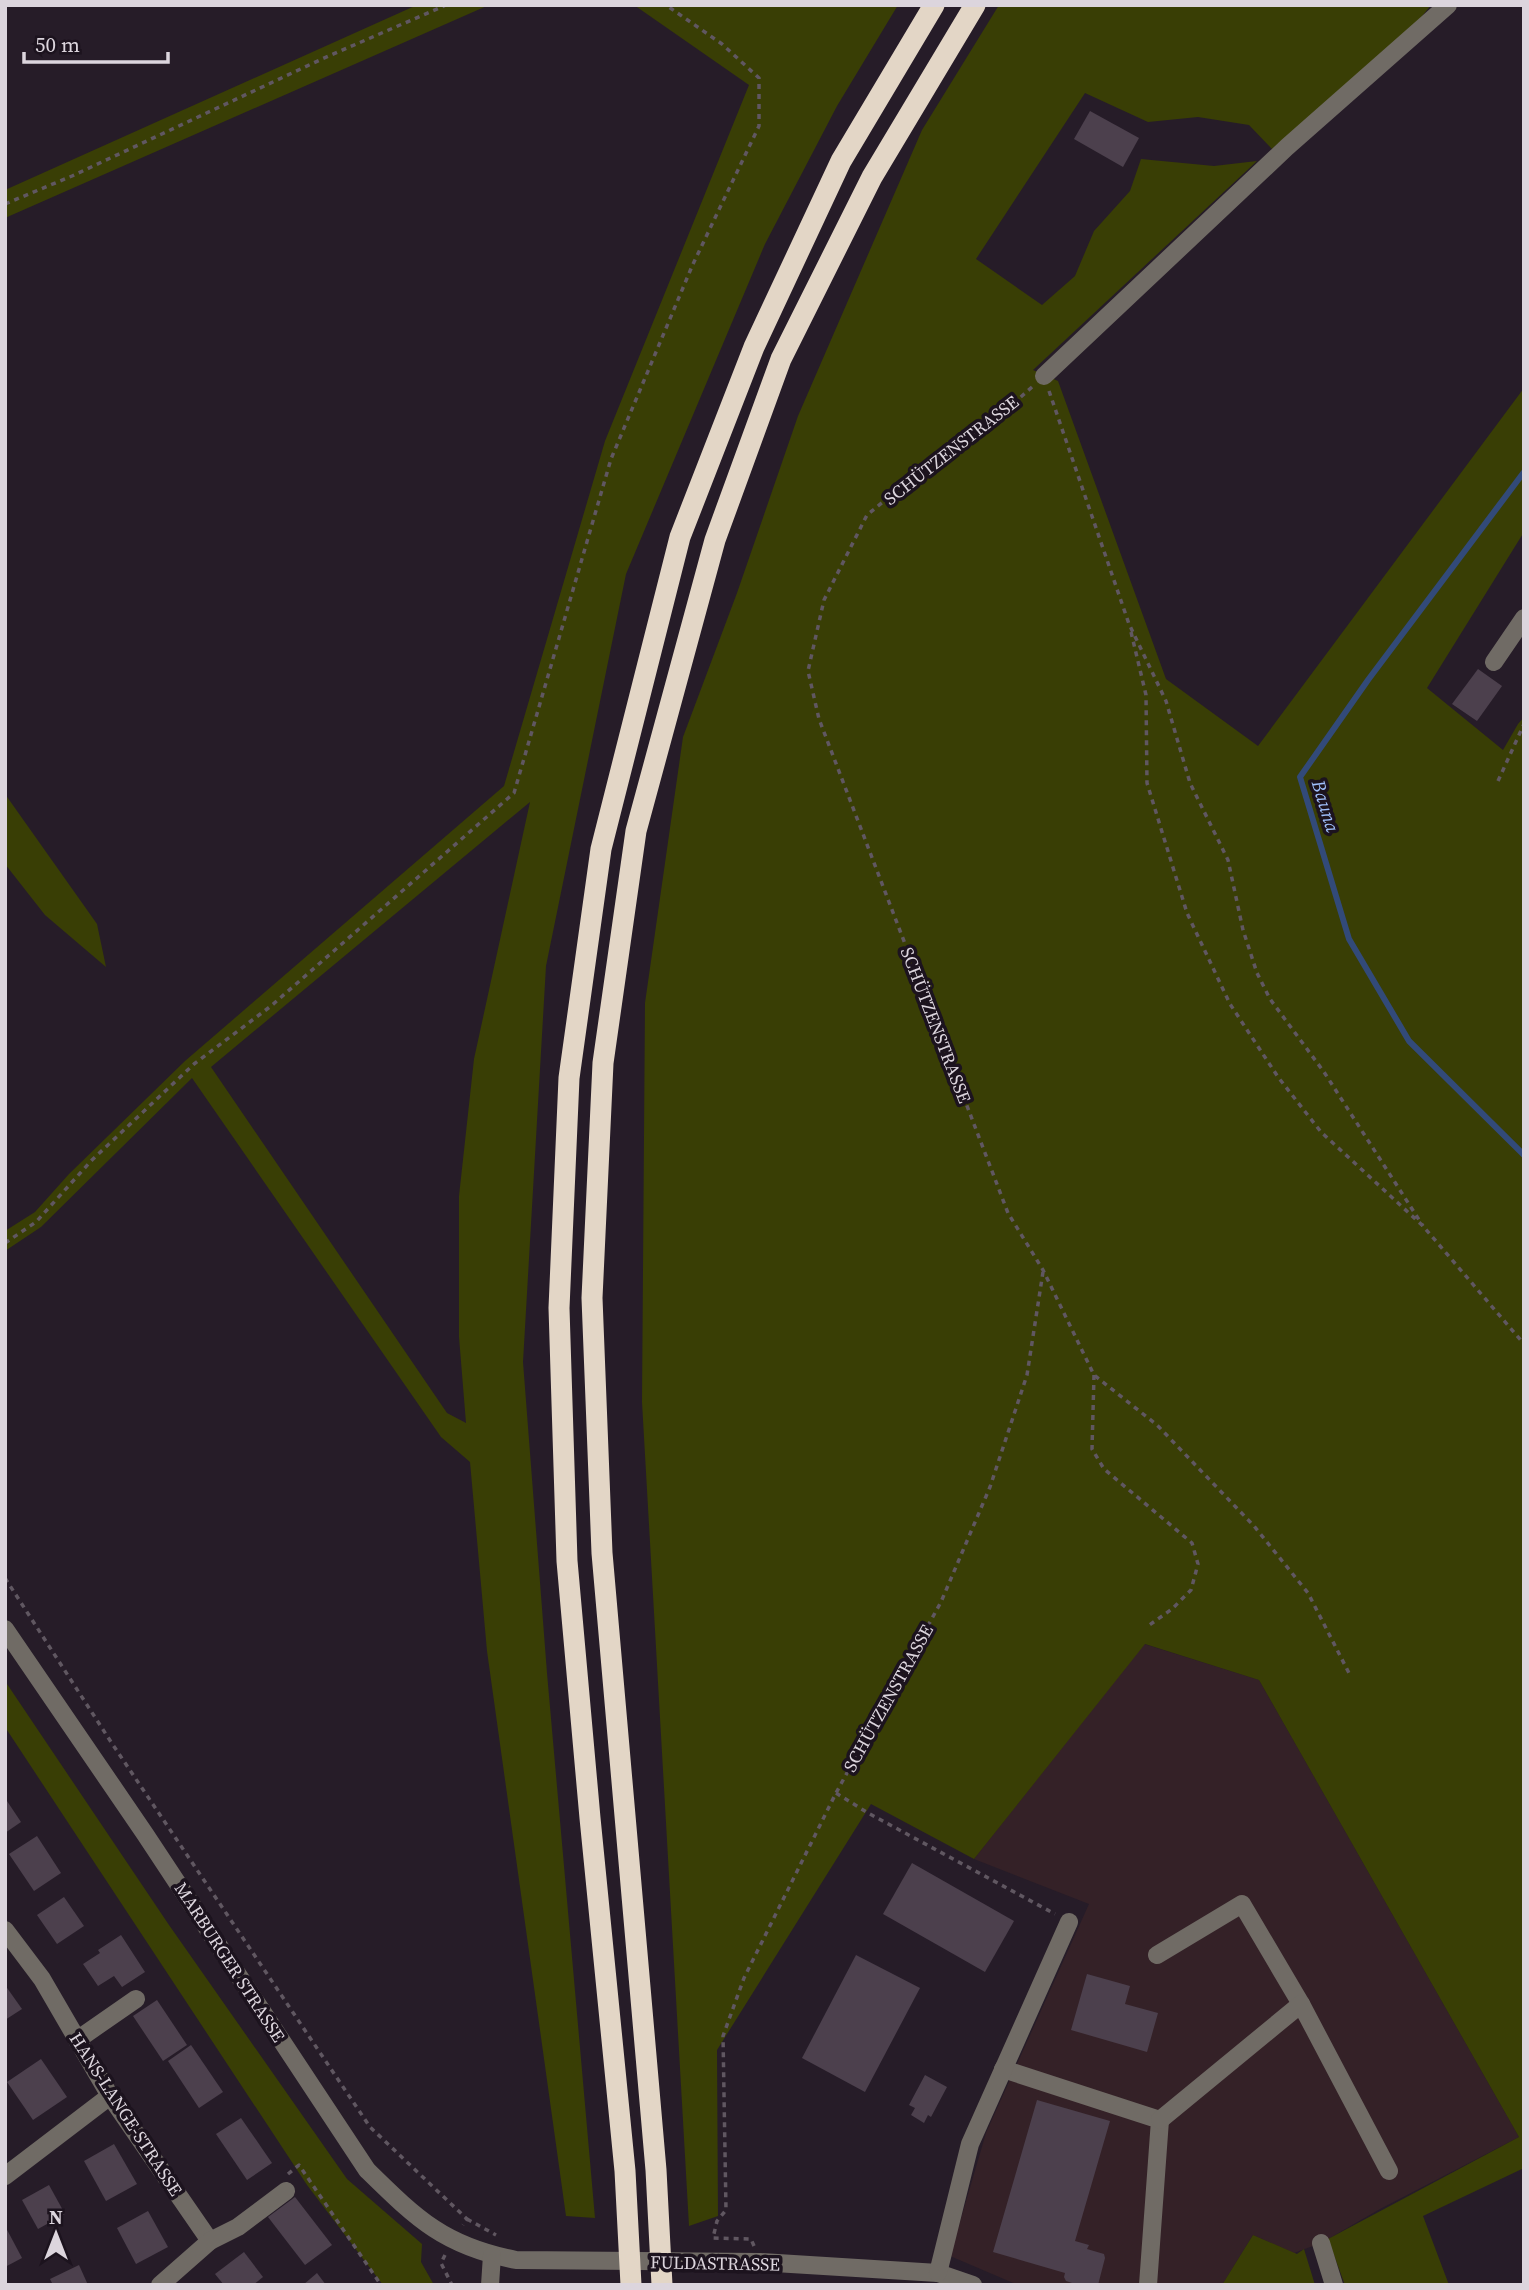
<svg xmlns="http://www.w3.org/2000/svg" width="1529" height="2290" viewBox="0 0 1529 2290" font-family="'Source Serif 4',serif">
<rect width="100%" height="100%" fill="#261c28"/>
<path fill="#342127" d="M1144,1644L1259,1680L1519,2137L1380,2209L1321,2243L1294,2253L1253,2235L1222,2285H1018L950,2256L986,2133L1089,1904L974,1859Z"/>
<g fill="#393e05" fill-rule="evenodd">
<path d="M417,5H489L5,218V190Z"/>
<path d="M634,5H898L837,106L765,244L626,574L546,966L523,1362L547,1673L595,2218L566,2216L487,1651L470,1462L441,1437L192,1078L41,1227L5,1251V1231L35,1212L69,1174L185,1061L504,786L605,441L749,85ZM530,802L474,1059L459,1196V1337L466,1423L447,1413L211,1067Z"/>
<path d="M999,5H1431L1410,31L1272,149L1249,125L1198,117L1148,122L1085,93L976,259L1042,305L1075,276L1094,231L1130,191L1141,159L1214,166L1257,161L1033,370L1058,381L1166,679L1258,746L1524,388V532L1427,688L1503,750L1518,724L1524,717V2168L1423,2216L1449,2285H1345L1328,2239L1519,2137L1259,1680L1145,1644L974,1859L871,1804L717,2050L718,2216L689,2226L642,1402L645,1003L683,737L737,593L798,416L922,130Z"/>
<path d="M5,794L97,924L106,967L45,915L5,864Z"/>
<path d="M5,1681L169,1925L347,2179L422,2244L421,2262L434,2285H383L307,2185L5,1727Z"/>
<path d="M1253,2235L1297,2254L1304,2249L1315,2285H1222Z"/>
</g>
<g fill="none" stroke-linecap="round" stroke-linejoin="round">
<path stroke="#324a79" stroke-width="6" d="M1524,472L1368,680L1300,777L1349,939L1409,1041L1524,1155"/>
</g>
<g fill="#4c404d">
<path d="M1090,111L1139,138L1123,167L1074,139Z"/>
<path d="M1478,669L1502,686L1477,721L1452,704Z"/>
<path d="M5,1798L21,1822L5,1833Z"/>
<path d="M37,1836L61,1873L34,1891L9,1854Z"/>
<path d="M912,1863L1014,1921L985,1972L883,1914Z"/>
<path d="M64,1897L84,1926L57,1944L37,1915Z"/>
<path d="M121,1935L145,1972L122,1987L114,1976L98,1986L83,1964L100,1953L98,1950Z"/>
<path d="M856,1955L920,1988L865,2092L802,2058Z"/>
<path d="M1087,1974L1130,1986L1125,2004L1158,2013L1147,2052L1071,2030Z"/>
<path d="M5,1985L22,2009L5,2020Z"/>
<path d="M157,2000L187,2045L163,2061L133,2016Z"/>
<path d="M191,2045L223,2092L199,2108L168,2061Z"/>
<path d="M41,2059L67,2097L33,2120L7,2082Z"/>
<path d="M925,2075L947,2087L931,2117L928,2115L924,2123L911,2115L915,2108L909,2105Z"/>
<path d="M1037,2100L1110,2121L1075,2241L1089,2245L1087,2249L1104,2254L1105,2258L1098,2285H1078L1066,2281L1064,2277L1065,2273L993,2252Z"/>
<path d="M241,2118L272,2163L247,2180L216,2134Z"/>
<path d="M114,2144L137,2184L106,2201L84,2161Z"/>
<path d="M49,2185L65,2214L38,2229L22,2200Z"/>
<path d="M295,2197L332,2245L305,2265L268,2217Z"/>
<path d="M148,2211L168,2247L136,2264L117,2228Z"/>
<path d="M5,2226L22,2258L5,2267Z"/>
<path d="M244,2252L263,2277L253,2285H224L215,2274Z"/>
<path d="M79,2265L88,2285H53L50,2279Z"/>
<path d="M317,2273L326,2285H303Z"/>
</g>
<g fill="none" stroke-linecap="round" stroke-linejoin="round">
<g stroke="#605761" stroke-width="3.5" stroke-dasharray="5 5" stroke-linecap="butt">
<path d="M5,204L72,176L322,59L446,5"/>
<path d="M1032,387L997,418L916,475L867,515L824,600L808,671L819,719L1008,1213L1043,1270L1094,1375L1157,1425L1254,1526L1308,1593L1351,1677"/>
<path d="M1049,391L1129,624L1166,701L1190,783L1228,860L1243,930L1257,973L1270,999L1324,1072L1423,1226"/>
<path d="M1131,632L1146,695L1147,783L1187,913L1230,1004L1278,1077L1321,1132L1423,1226L1524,1344"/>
<path d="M1498,781L1524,724"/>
<path d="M5,1243L36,1222L92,1160L194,1064L271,1006L514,793L611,459L693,264L759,126V78L722,44L666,5"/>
<path d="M1094,1375L1092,1449L1104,1469L1192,1543L1198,1564L1191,1590L1172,1609L1148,1626"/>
<path d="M5,1578L111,1742L370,2127L467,2219L463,2225"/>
<path d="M836,1793L868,1813L1055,1914"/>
<path d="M288,2174L299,2165L381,2285"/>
<path d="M467,2219L496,2235"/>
<path d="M754,2246L751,2239L713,2238L717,2221L726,2210L723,2036L744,1978L836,1793L941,1602L990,1487L1027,1375L1043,1272"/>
<path d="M445,2255L441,2263L452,2285"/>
</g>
<g stroke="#706b65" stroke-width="18">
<path d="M1044,376L1287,147L1448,5"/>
<path d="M1494,662L1524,618"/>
<path d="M5,1629L145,1834L367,2170C417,2219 444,2246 516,2260L760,2262L938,2273L973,2285"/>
<path d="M5,1930L42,1979L110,2096L210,2241"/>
<path d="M1157,1955L1242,1904L1301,2004"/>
<path d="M77,2040L136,1999"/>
<path d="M1003,2069L1160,2120L1148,2285"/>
<path d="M1160,2120L1301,2004L1389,2171"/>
<path d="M5,2176L110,2096"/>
<path d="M1321,2243L1334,2285"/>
<path d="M938,2273L970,2144L1069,1922"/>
<path d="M160,2285L210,2241L238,2227L286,2191"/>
<path d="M490,2285L492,2255"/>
</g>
<g stroke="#e3d6c6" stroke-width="21">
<path d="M631,2285L625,2171L590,1818L567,1561L559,1308L569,1078L601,849L680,537L754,347L841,161L934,5"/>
<path d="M662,2285L656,2170L602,1553L592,1298L603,1063L636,831L715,540L781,359L872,177L975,5"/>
</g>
</g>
<g text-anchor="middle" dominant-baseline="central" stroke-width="7" stroke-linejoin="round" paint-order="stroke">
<g font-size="18" fill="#dcd5dd" stroke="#1c131e">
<text transform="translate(951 450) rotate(-38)">SCHÜTZENSTRASSE</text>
<text transform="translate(936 1025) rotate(69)">SCHÜTZENSTRASSE</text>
<text transform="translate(888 1698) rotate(-61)">SCHÜTZENSTRASSE</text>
<text transform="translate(230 1962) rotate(57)">MARBURGER STRASSE</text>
<text transform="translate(126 2114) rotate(57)">HANS-LANGE-STRASSE</text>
<text transform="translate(715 2263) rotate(1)">FULDASTRASSE</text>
</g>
<g font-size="19" font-style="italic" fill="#9fbffb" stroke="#1c131e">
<text transform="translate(1326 806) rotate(73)">Bauna</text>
</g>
</g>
<rect width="1529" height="2290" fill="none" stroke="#dcd5dd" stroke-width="14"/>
<g transform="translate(56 2234)" stroke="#1c131e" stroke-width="5" paint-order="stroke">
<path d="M0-5L12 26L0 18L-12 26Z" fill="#dcd5dd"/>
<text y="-10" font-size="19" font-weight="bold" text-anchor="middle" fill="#dcd5dd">N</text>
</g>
<path d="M24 52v10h144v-10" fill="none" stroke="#dcd5dd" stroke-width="3.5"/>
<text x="35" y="52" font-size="21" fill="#dcd5dd" stroke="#1c131e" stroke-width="5" paint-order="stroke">50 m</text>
</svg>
